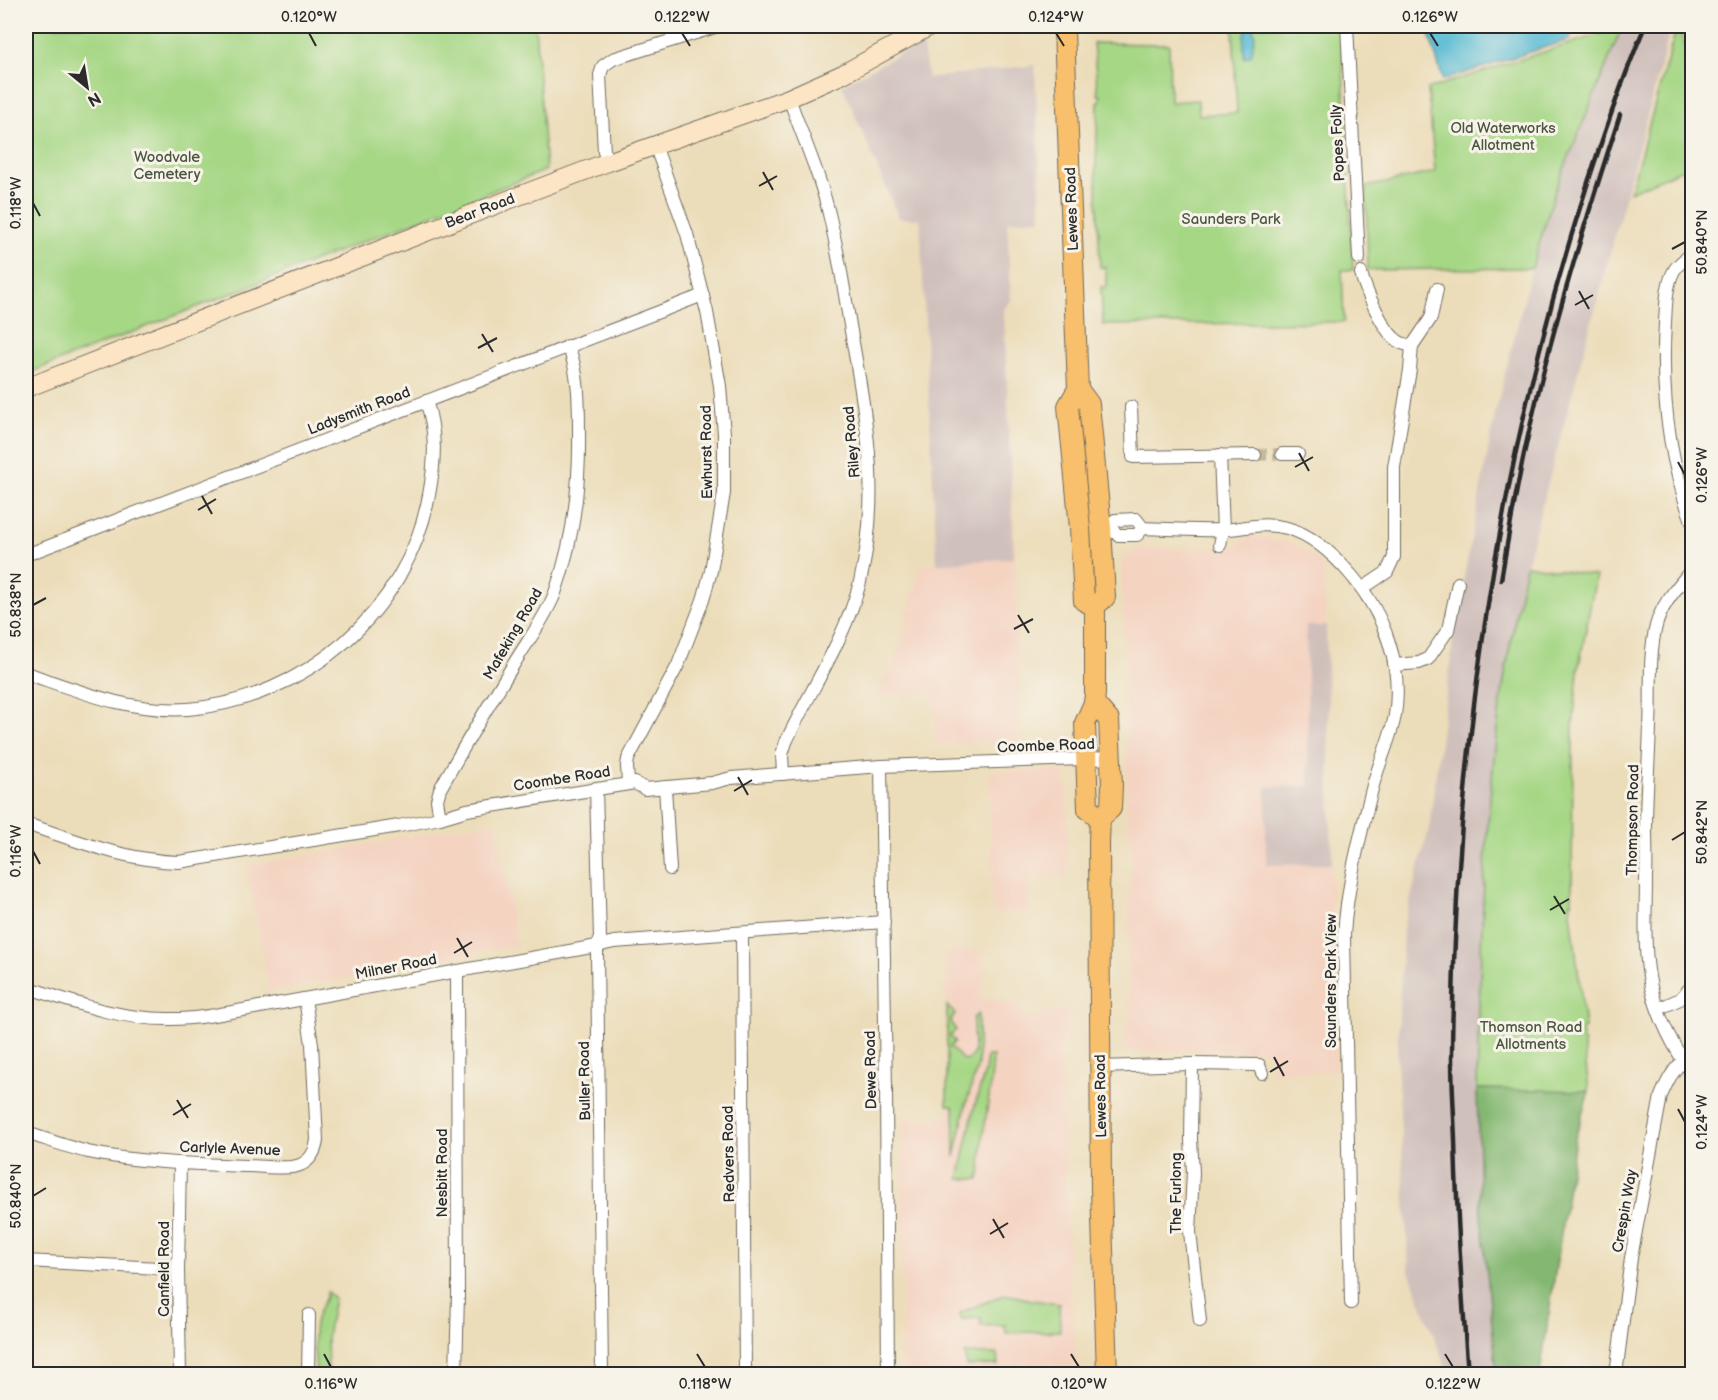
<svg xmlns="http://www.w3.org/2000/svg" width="1718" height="1400" viewBox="0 0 1718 1400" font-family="'Balsamiq Sans',sans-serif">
<rect width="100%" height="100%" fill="#f7f3e8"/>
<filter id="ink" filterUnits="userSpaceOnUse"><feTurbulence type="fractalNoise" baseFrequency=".0167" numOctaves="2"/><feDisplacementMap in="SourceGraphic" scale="12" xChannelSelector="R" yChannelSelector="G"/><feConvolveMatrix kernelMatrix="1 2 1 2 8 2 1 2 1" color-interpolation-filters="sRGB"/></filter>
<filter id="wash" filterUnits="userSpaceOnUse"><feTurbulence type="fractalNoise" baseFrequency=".008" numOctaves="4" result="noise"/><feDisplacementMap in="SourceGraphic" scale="24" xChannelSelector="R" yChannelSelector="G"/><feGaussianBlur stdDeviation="1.35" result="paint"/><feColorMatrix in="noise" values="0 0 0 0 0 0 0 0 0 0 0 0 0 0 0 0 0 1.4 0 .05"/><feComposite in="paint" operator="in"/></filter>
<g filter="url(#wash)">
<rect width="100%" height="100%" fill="#ecddba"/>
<g fill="#f4d3c1">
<path d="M922,42L928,78L1035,65L1041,219L1007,221L1011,301L1006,306L1004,310L1015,543L1019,742L936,743L933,692L878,695L900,646L920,565L937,564L920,219L899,218L842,85Z"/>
<path d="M1251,536L1284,541L1307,551L1323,564L1326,626L1336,1070H1331V1072L1272,1073L1271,1050L1125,1052V1026L1129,1025L1128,911L1132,865L1127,814L1126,688L1121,562L1125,555L1137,551V549L1232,548Z"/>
<path d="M1065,770V788L1067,789L1068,877L1029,878V912L992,913L989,772Z"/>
<path d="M495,821L517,945L269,992L247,866Z"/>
<path d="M983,950L984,977L981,1000L999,1001L1002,1004L1019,1002L1022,1017L1041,1015L1042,1012H1070L1061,1050L1069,1275L1078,1374H902V1119L947,1118L946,951Z"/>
</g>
<g fill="#d0c0bc">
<path d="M1622,26H1674L1670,31L1526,565L1513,625L1495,748L1481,933L1477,1089L1480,1203L1497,1374H1446L1445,1365L1409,1271L1397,1059L1403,927L1429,828L1455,625L1496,409L1532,268L1555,191Z"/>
<path d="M922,42L928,78L1035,65L1041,219L1007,221L1011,301L1006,306L1004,310L1014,558L937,564L920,219L899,218L842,85Z"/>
<path d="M1306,626H1326L1332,864L1266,865V787L1309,786Z"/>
</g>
<g fill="#a6d785" stroke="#688158" stroke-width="1.5">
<path d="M26,26H535L546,170L26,374Z"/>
<path d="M1233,26H1341L1353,270H1342L1344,322L1103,325L1101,287H1106V268L1100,267L1096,168L1098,103L1100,102L1101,96L1098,95L1093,43L1169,44L1170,102L1198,100L1199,115L1237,113Z"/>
<path d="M1677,26L1692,61V165L1630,192Z"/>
<path d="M1622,27L1555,191L1532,268L1368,270L1366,187L1435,172L1428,89Z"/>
<path d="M1526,565L1596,576L1578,671L1573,728L1572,903H1570L1585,1028L1582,1029L1589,1091L1477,1089C1480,976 1482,862 1495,749C1501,687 1513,626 1526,565Z"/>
<path d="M947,1006L955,1014L950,1022L956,1030L950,1036L955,1041L950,1047L963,1060H968L974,1053L973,1018L978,1014V1065L966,1104L955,1157L954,1108L951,1105H947Z"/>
<path d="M987,1056H993C992,1083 987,1109 983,1136C981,1151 983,1164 979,1179H959L973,1112L985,1071Z"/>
<path d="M327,1292L334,1298L327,1336L328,1374H316C315,1355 311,1331 318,1313C321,1304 326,1302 327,1292Z"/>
<path d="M1005,1294L1032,1300L1059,1304L1060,1331L1006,1333L1005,1325L981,1326V1318L961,1319L960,1313Z"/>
<path d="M964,1354H997L998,1365L967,1366Z"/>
</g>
<path fill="#84b872" stroke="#58724e" stroke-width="1.5" d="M1477,1089L1589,1091L1575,1139L1540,1374H1497L1480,1203Z"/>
<g fill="#54bad3" stroke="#40727f" stroke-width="1.5">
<path d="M1250,26L1253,27L1255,35L1251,55L1244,58C1244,46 1241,33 1250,26Z"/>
<path d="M1446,26H1567L1571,39L1443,80L1428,31Z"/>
</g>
</g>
<g filter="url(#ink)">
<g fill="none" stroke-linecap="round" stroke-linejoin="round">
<path stroke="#c5b99d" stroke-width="12" stroke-dasharray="12 6" stroke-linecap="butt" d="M1255,455L1282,454"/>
<defs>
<g id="street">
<path d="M1347,26L1359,258"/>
<path d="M608,162L604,152L600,75L603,66L613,59L718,26"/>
<path d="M1692,254C1686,258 1680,262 1675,269C1666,283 1666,306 1665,323C1661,389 1668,458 1692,521"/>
<path d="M1361,273C1365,289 1384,333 1398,341C1402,344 1408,345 1412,346L1410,370L1394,467V557L1387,572L1363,588"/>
<path d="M1412,346L1431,318L1437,289"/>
<path d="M1131,407L1133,457L1255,455"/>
<path d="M1282,454H1298"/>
<path d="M1097,528H1110L1118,535H1137L1143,528"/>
<path d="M1110,528L1115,520L1136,519L1143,528"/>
<path d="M1143,528C1168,529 1194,531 1220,530C1246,529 1260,521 1287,528C1313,535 1335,556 1352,576C1384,614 1403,665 1395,715C1391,738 1378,765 1372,789C1360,837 1347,885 1344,935L1351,1303"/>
<path d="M1220,545L1223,530L1220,455"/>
<path d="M26,555L703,295"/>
<path d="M1692,569C1678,587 1662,603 1656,626C1648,658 1652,694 1650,726C1649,760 1646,794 1646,827C1646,844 1647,861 1646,877C1646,914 1643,951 1651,987C1658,1017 1674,1049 1692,1073"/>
<path d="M1394,665L1419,663L1428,659L1448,630L1458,583"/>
<path d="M26,673C79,691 131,713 188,709C305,699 408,612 429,495C435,463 437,432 426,401"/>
<path d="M881,766L886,1090L888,1374"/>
<path d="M783,774L782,754L786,742C811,688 845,640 860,582C880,499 868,426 853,343C846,302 840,260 830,218C821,177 803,138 789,98"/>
<path d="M628,784L627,766L628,759L678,665L703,600L711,571L724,493V434L720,386L707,312L687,234L655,145"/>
<path d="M665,787L670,869"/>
<path d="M596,788L600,939L597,952L602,1374"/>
<path d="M440,818L437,800L440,789C463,748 487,708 512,667C526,643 545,619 555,593C573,542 580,485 579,431C579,403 579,372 568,346"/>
<path d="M26,824C76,840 126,861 179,862L399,826L440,818L467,810L635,783L645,789L712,783L731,778L881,766L1111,758"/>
<path d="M742,933L745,1374"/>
<path d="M26,987C73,1002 120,1020 171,1019C199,1019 226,1013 254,1008L597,946L614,942L884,922"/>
<path d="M1658,1009L1680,999L1692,986"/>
<path d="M1192,1064L1259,1065L1262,1073"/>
<path d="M1100,1067L1192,1064L1191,1140L1193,1172L1190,1232L1200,1321"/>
<path d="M26,1133C46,1139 67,1147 88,1152C140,1163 196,1164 249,1166C262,1166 288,1170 300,1165C310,1161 316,1151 317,1140L312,1044L305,999"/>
<path d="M180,1163L178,1269L180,1374"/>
<path d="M26,1261L178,1269"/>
<path d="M308,1374L309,1315"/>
<path d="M456,1374L458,1295L457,971"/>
<path d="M1616,1374L1631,1258L1661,1096C1667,1082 1672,1071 1683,1061"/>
</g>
<path id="secondary" d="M26,388L508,200L608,162L789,98L843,74L930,26"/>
<g id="primary">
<path d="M1066,26L1064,30L1078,389L1068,406L1080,528L1084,601L1095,606"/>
<path d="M1078,389L1089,404L1101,528L1105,597L1095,606V694L1094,703L1085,723L1088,809L1100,818"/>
<path d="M1094,703L1109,720L1112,785L1111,808L1100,818L1099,842L1101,1188L1107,1374"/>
</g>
</defs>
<use href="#street" stroke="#6f695d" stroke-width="14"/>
<use href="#secondary" stroke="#6f695d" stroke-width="20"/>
<use href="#primary" stroke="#6f695d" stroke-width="22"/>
<use href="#street" stroke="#fff" stroke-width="12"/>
<use href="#secondary" stroke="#fce5c4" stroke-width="18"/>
<use href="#primary" stroke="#f8bf6c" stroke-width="20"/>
<g stroke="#2b2b2b" stroke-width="4.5">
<path d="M1501,580C1509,532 1517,483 1528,436C1552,328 1585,221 1620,115"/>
<path d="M1468,1374C1462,1296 1457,1218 1455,1140C1454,1113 1452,1085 1452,1057C1454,772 1493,487 1578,214C1598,150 1619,87 1645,26"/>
</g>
</g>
</g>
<path fill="none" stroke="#2b2b2b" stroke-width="2" d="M309,33L316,46M682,33L690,46M1056,33L1064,46M1430,33L1438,46M763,172L773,190M759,186L777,176M33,203L40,216M1672,249L1685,242M1579,291L1589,309M1575,305L1593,295M482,334L493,352M478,348L497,338M1299,453L1309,471M1678,462L1685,475M1295,467L1313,457M202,496L212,514M198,510L216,499M33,605L46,598M1018,615L1029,633M1014,629L1033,619M738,777L748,795M734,791L752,780M1672,840L1685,832M33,851L40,864M1554,896L1565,914M1550,910L1569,899M457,938L468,957M454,953L472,942M1274,1057L1284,1076M1270,1072L1288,1061M177,1100L188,1118M1678,1109L1685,1122M173,1115L191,1104M33,1196L46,1188M993,1219L1004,1238M990,1234L1008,1223M324,1354L331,1367M697,1354L705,1367M1071,1354L1079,1367M1445,1354L1453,1367"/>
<g text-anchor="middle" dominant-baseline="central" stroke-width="6" stroke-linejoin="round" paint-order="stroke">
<g font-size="15" fill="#4a5642" stroke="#f7f3e8">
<text x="1503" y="128">Old Waterworks<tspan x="1503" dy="17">Allotment</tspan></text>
<text x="167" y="157">Woodvale<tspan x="167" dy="17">Cemetery</tspan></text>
<text x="1231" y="219">Saunders Park</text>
<text x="1531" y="1027">Thomson Road<tspan x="1531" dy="17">Allotments</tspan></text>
</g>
<g font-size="15" fill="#2b2b2b" stroke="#f7f3e8">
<text transform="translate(1338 143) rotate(-93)">Popes Folly</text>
<text transform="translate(1072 209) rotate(-92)">Lewes Road</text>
<text transform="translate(480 211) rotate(-21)">Bear Road</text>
<text transform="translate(359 411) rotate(-21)">Ladysmith Road</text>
<text transform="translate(852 442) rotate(-95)">Riley Road</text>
<text transform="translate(707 452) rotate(-91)">Ewhurst Road</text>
<text transform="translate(513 634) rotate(-60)">Mafeking Road</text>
<text transform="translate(1046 746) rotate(-2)">Coombe Road</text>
<text transform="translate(562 779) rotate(-9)">Coombe Road</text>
<text transform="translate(1633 820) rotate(-89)">Thompson Road</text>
<text transform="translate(396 967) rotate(-11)">Milner Road</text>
<text transform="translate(1331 981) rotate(-90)">Saunders Park View</text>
<text transform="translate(871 1070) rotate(-91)">Dewe Road</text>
<text transform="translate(585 1081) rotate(-91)">Buller Road</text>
<text transform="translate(1101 1096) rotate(-91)">Lewes Road</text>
<text transform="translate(230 1149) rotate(2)">Carlyle Avenue</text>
<text transform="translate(729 1154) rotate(-91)">Redvers Road</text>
<text transform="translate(442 1173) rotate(-90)">Nesbitt Road</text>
<text transform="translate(1176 1193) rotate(-90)">The Furlong</text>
<text transform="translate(1625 1211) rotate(-80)">Crespin Way</text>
<text transform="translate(164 1269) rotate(-90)">Canfield Road</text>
</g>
</g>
<rect width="1718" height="1400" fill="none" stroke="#f7f3e8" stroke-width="66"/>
<g transform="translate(87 87) rotate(150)" stroke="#f7f3e8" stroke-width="4.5" paint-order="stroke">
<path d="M0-4.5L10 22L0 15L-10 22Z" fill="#2b2b2b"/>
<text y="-9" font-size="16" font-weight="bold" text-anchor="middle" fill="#2b2b2b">N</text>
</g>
<rect x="33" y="33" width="1652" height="1334" fill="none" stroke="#2b2b2b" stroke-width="2"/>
<g font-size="15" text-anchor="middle" fill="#2b2b2b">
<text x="309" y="22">0.120°W</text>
<text x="682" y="22">0.122°W</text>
<text x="1056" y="22">0.124°W</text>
<text x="1430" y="22">0.126°W</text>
<text transform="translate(16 203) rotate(-90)" y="5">0.118°W</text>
<text transform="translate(1702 242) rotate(-90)" y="5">50.840°N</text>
<text transform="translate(1702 475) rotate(-90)" y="5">0.126°W</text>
<text transform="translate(16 605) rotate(-90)" y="5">50.838°N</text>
<text transform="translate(1702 832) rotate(-90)" y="5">50.842°N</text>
<text transform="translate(16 851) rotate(-90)" y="5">0.116°W</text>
<text transform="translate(1702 1122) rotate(-90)" y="5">0.124°W</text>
<text transform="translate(16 1196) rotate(-90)" y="5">50.840°N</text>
<text x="331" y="1389">0.116°W</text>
<text x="705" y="1389">0.118°W</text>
<text x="1079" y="1389">0.120°W</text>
<text x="1453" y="1389">0.122°W</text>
</g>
</svg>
